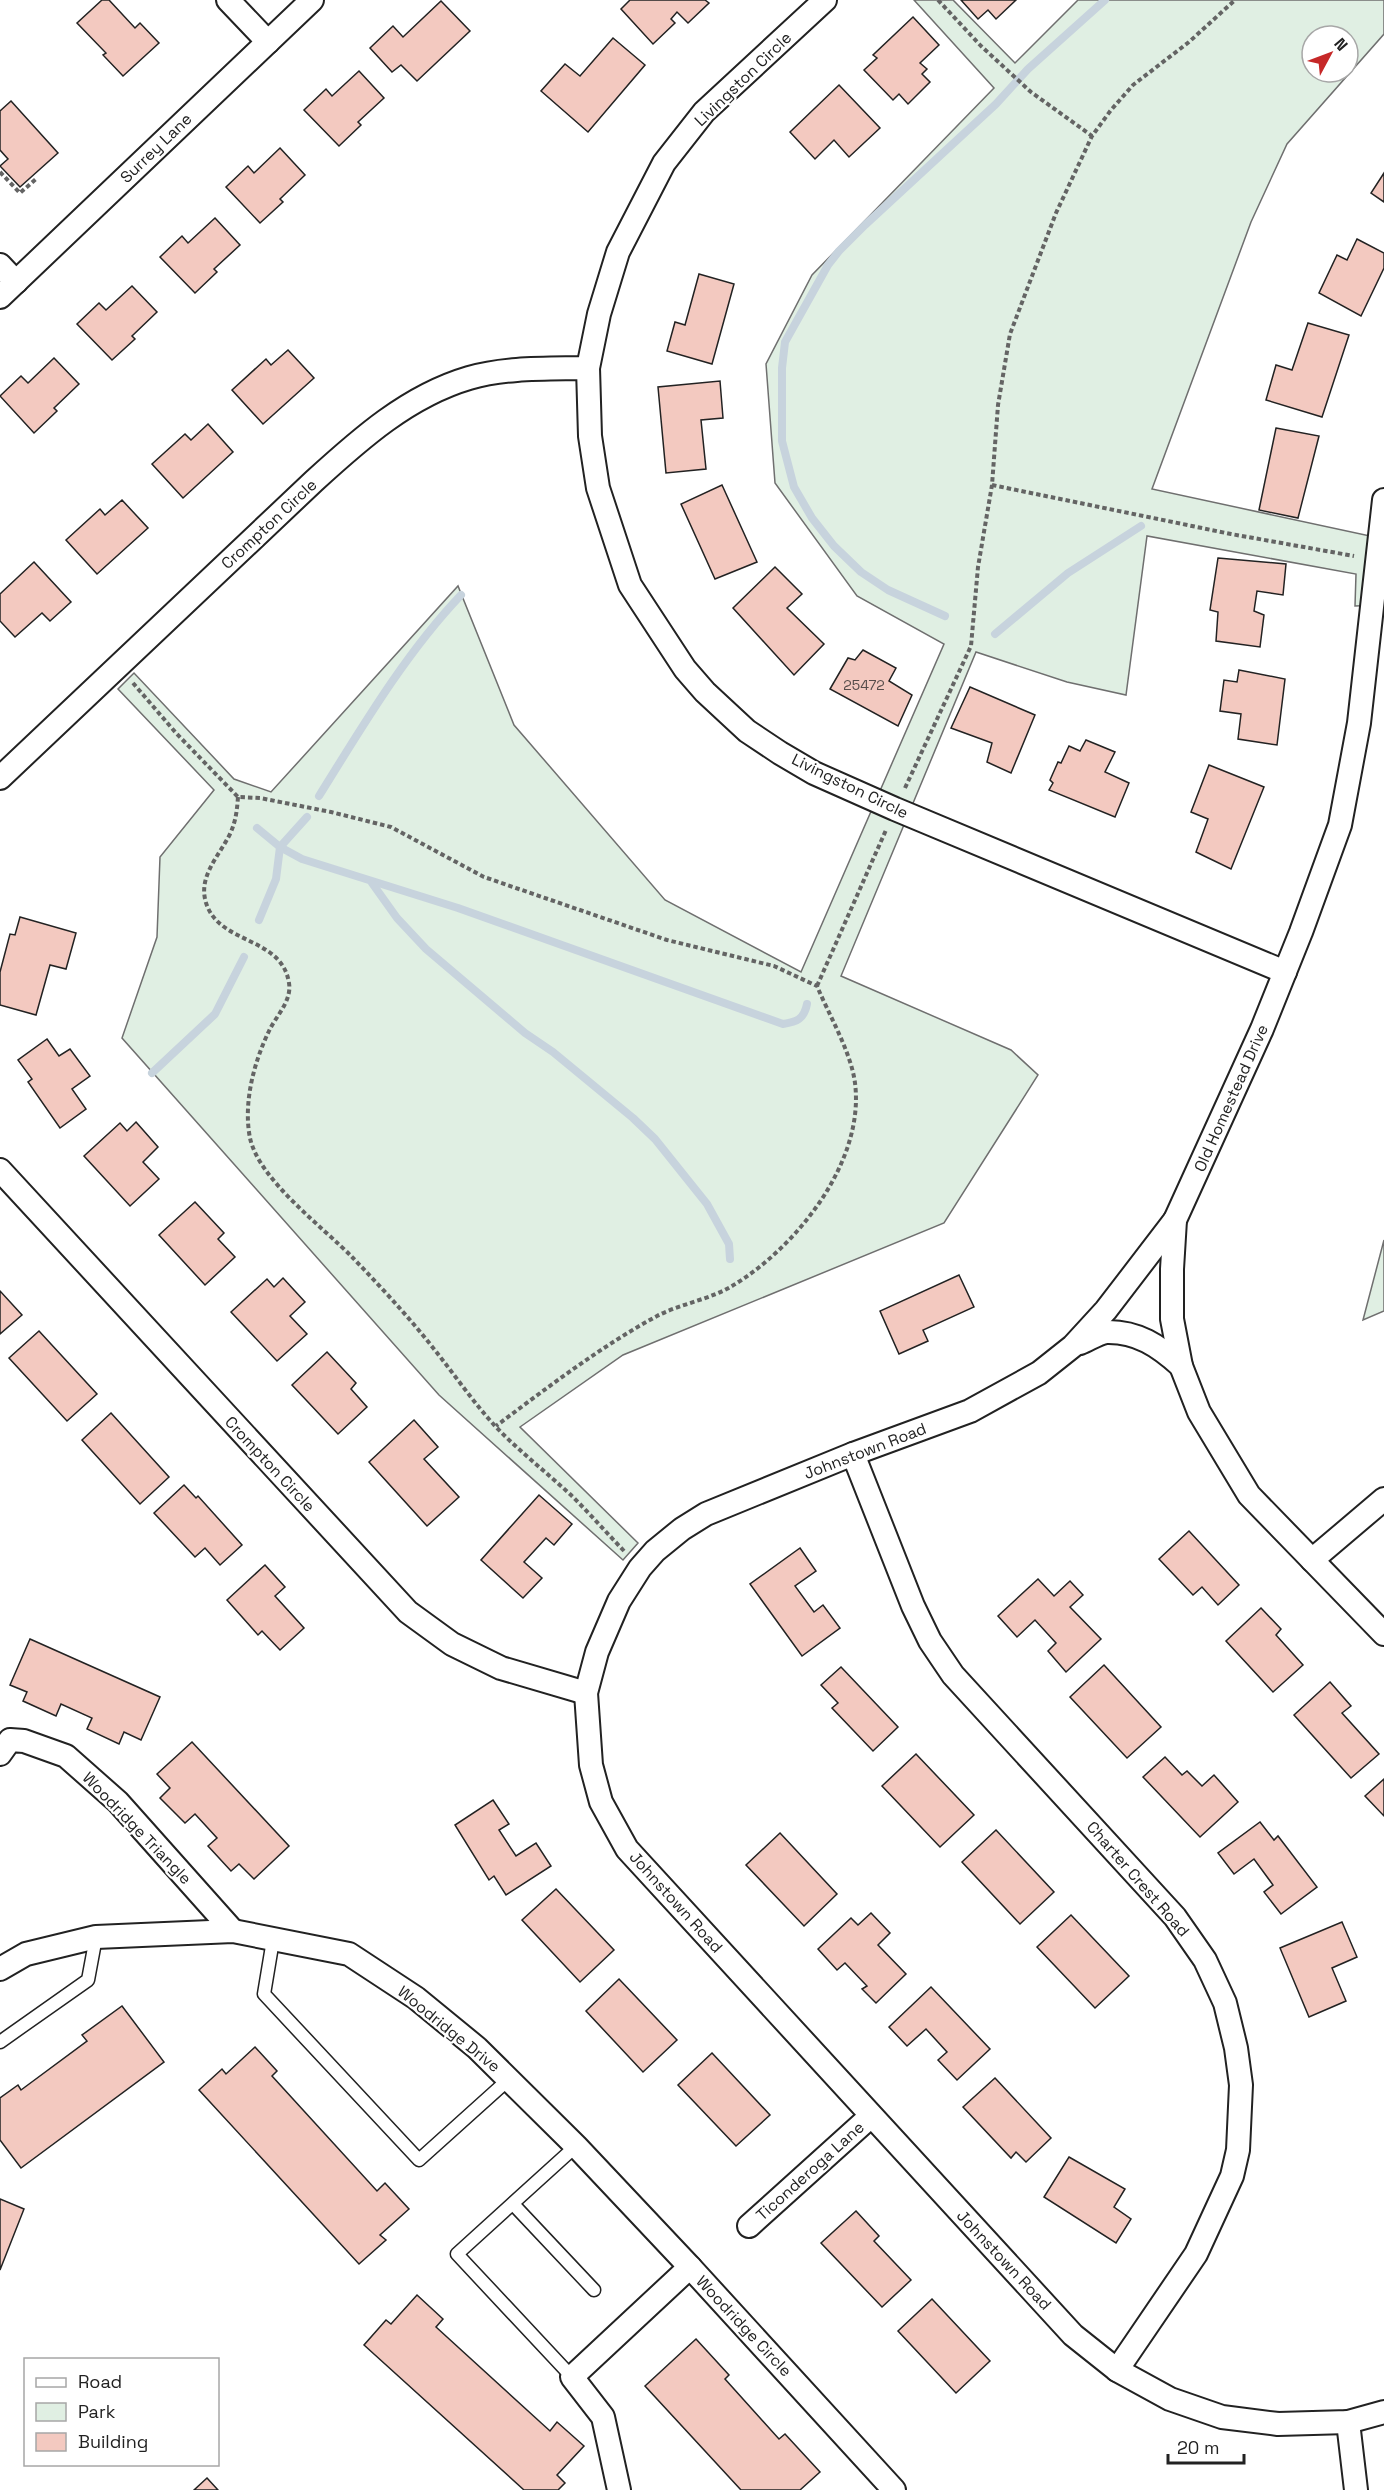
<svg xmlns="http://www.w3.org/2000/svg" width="1384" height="2490" viewBox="0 0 1384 2490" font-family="'Space Grotesk',sans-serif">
<rect width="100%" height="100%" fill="#fff"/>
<g fill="#e0efe3" stroke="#6f6f6f" stroke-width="1.5" fill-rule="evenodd">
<path d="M914,0H953L1015,63L1078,0H1384V34L1287,144L1251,222L1152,489L1384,539V605L1355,606L1356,574L1147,536L1126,695L1067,682L976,652L841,976L1011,1050L1038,1075L944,1223L623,1355L520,1427L638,1543L623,1560L439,1395L122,1038L157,937L160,857L214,790L118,689L134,673L234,779L271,792L458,586L514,725L665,900L801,972L944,644L857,596L775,483L766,364L812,275L994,88ZM1312,36H1348V72H1312Z"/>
<path d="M1384,1240V1311L1363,1320Z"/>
</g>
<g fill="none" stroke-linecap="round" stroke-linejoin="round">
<g stroke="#c7d3dd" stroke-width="8">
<path d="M945,616L888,590L861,572L834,546L812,518L794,487L782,441V368L785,342L828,265L839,251L865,225L996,104L1028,69L1105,0"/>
<path d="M995,634L1068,573L1141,526"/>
<path d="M319,796C362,727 405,654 461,595"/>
<path d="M257,828L280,847L302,859L458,908L783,1024C797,1022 804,1019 807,1004"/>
<path d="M372,883L397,918L426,949L525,1033L553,1052L633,1118L655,1139L707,1204L729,1244L730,1259"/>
<path d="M259,920L276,879L280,847L307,817"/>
<path d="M152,1073L215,1014L244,957"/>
</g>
</g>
<g fill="#f3c9c0" stroke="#222" stroke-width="1.5">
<path d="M102,0H109L135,28L140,23L159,43L123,76L103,55L106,53L77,23Z"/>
<path d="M630,0H705L709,3L688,23L677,12L671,19L675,23L653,44L621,9Z"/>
<path d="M961,0H1016L996,19L988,10L978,19Z"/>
<path d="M441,1L470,31L417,81L401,65L392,72L370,48L393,26L403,37Z"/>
<path d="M913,17L939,45L920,63L927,69L922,74L930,82L908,104L899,94L893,100L864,70L877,58L873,55Z"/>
<path d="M613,38L645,65L588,132L541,91L565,64L580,76Z"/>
<path d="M359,71L384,98L358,122L361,125L339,146L304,110L326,89L332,96Z"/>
<path d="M839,85L880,128L849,157L834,140L815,159L790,132Z"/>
<path d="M11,101L58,153L20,187L0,166L8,159L0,150V111Z"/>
<path d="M280,148L305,175L280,199L283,202L260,223L226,187L248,166L254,173Z"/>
<path d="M1384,173V202L1371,193Z"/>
<path d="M215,218L240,245L214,269L217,272L195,293L160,257L182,236L188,243Z"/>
<path d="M1357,239L1384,253V268L1361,316L1319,293L1337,255L1347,260Z"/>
<path d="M699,274L734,284L712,364L667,351L675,322L685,325Z"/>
<path d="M132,286L157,312L132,336L135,339L112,360L77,324L99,303L106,310Z"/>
<path d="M1308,323L1349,335L1322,417L1266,400L1276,365L1292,370Z"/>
<path d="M288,350L314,378L263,424L232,390L266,359L271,365Z"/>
<path d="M54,358L79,384L54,408L57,411L34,433L0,396L21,376L28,383Z"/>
<path d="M720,381L723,418L701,420L706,469L666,473L658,387Z"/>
<path d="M208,424L233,452L183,498L152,464L185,434L191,440Z"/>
<path d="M1276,428L1319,436L1298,518L1259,510Z"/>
<path d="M722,485L757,562L715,579L681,504Z"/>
<path d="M122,500L148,528L97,574L66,540L100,509L105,515Z"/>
<path d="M1218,558L1286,564L1283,595L1257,591L1254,611L1264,615L1260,647L1216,641L1218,612L1210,610Z"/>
<path d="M34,562L71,602L50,621L42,613L15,637L0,621V594Z"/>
<path d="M775,567L802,594L787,608L824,644L794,675L733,608Z"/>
<path d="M863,650L896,668L889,681L912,695L898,726L830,689L848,658L855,660Z"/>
<path d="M1239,670L1285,679L1277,745L1238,739L1241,714L1220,711L1224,680L1237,682Z"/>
<path d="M970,687L1035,715L1011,773L987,762L992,743L951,728Z"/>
<path d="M1086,740L1115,752L1105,772L1129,783L1115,817L1049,790L1053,783L1050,780L1058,762L1061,763L1069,746L1080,751Z"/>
<path d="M1209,765L1264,787L1231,869L1196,852L1208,819L1191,812Z"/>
<path d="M20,917L76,933L66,969L50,965L36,1015L0,1005V972L10,934L15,935Z"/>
<path d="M47,1039L59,1056L70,1049L90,1076L72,1089L86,1109L60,1128L28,1082L32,1079L18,1060Z"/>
<path d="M136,1122L158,1147L143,1162L159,1179L130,1206L84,1156L120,1123L127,1131Z"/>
<path d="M195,1202L224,1233L218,1239L235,1257L205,1285L159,1235Z"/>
<path d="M959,1275L974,1307L923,1330L928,1341L899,1354L880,1311Z"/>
<path d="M283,1278L305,1302L290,1316L307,1334L277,1361L231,1312L267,1279L274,1287Z"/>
<path d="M0,1291L22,1315L0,1334Z"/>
<path d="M39,1331L97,1394L67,1421L9,1358Z"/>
<path d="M327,1352L356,1383L351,1389L367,1407L338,1434L292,1385Z"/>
<path d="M111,1413L169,1477L140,1504L82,1440Z"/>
<path d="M414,1420L438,1447L424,1459L459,1497L427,1526L369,1462Z"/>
<path d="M184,1485L196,1498L198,1496L242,1545L220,1565L205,1548L195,1557L154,1513Z"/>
<path d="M539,1495L572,1524L554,1545L546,1538L524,1562L542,1578L523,1598L481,1560Z"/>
<path d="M1189,1531L1239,1585L1218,1605L1202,1587L1193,1595L1159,1559Z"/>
<path d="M800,1548L816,1571L795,1586L814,1612L823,1605L840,1628L802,1656L750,1584Z"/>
<path d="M265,1565L285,1587L275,1596L304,1628L280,1650L262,1631L258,1635L227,1600Z"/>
<path d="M1038,1579L1054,1596L1070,1581L1083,1595L1070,1607L1101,1639L1066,1672L1048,1651L1056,1643L1035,1620L1017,1637L998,1616Z"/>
<path d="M1261,1608L1281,1629L1276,1635L1303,1665L1273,1692L1226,1641Z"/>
<path d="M30,1639L160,1697L141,1740L124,1732L119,1744L87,1729L92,1718L61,1704L56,1716L23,1701L27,1692L10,1685Z"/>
<path d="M1104,1665L1161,1727L1127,1758L1070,1697Z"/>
<path d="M841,1667L898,1727L873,1751L832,1708L838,1703L821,1685Z"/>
<path d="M1330,1682L1351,1706L1342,1713L1379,1754L1351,1778L1294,1715Z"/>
<path d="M192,1742L289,1846L254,1879L239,1864L231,1871L208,1846L217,1838L195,1814L185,1823L160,1798L170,1788L157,1774Z"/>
<path d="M916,1754L974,1815L940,1847L882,1786Z"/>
<path d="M1165,1757L1182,1775L1187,1771L1202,1786L1214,1775L1238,1802L1200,1837L1143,1777Z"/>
<path d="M1384,1779V1816L1365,1796Z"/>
<path d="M493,1800L509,1824L499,1830L516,1856L536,1843L551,1866L506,1895L494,1876L489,1880L455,1825Z"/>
<path d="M1260,1822L1274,1840L1278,1836L1317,1887L1281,1914L1264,1892L1273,1885L1254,1859L1234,1874L1218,1853Z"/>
<path d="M996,1830L1054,1892L1020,1924L962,1862Z"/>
<path d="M780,1833L837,1894L804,1926L746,1865Z"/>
<path d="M556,1889L614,1950L580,1982L522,1920Z"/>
<path d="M871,1913L890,1933L878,1945L906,1974L876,2003L862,1989L867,1986L845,1963L837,1970L818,1949L851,1918L858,1925Z"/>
<path d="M1071,1915L1129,1976L1095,2008L1037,1947Z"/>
<path d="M1342,1922L1357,1957L1332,1968L1346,2001L1309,2017L1280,1948Z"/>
<path d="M619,1979L677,2040L643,2072L586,2011Z"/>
<path d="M931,1987L990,2049L957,2080L938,2060L947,2052L926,2029L907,2046L889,2027Z"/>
<path d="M122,2006L164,2062L21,2168L0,2140V2098L18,2085L21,2090L87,2041L82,2035Z"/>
<path d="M255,2047L277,2071L272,2076L377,2191L385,2183L409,2209L380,2235L386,2240L359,2264L199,2090L222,2069L226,2074Z"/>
<path d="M712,2053L770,2115L736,2146L678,2085Z"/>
<path d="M995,2078L1051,2138L1026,2162L1016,2152L1011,2158L963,2107Z"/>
<path d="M1069,2157L1125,2189L1114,2207L1131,2219L1116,2243L1044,2197Z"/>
<path d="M0,2199L24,2209L0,2270Z"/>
<path d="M856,2211L879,2236L874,2241L911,2280L882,2307L821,2243Z"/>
<path d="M417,2295L443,2319L436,2327L550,2431L557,2422L584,2446L557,2475L565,2483L558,2490H524L364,2345L386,2320L391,2324Z"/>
<path d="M932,2299L990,2361L956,2393L898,2331Z"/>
<path d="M696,2339L729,2375L725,2379L779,2439L785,2434L820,2472L800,2490H741L645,2386Z"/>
<path d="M207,2478L218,2490H194Z"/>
</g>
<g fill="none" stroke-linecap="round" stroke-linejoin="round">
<defs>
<g id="lane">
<path d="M273,1940L264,1994L419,2160L509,2079"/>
<path d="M0,2042L88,1980L96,1937"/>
<path d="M513,2204L594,2290"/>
<path d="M572,2377L457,2254L576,2146"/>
</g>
<g id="street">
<path d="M228,0L268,42"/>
<path d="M825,0L704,112L664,163L618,252L599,314L588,368L590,436L598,488L630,585L685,669L705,692L747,731L780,753L814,773L895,809L1285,972"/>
<path d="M0,265L16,282"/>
<path d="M0,297L312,0"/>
<path d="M1384,500L1359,723L1340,825L1301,932L1262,1029L1175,1220L1172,1269V1319L1181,1366L1199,1412L1249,1495L1384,1634"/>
<path d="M0,778L314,481C360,439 408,396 469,378C507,367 549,369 588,368"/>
<path d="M0,1170L408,1612L452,1644L501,1668L586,1693"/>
<path d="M1175,1220L1106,1310L1073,1346L1039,1373L970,1411L853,1454L706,1514L682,1529L655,1551L640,1568L619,1601L597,1652L586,1693L591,1765L601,1802L627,1849L1073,2335L1117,2370L1170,2399L1222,2417L1278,2424L1348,2422L1384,2412"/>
<path d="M1080,1343C1088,1340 1098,1333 1106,1332C1137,1331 1159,1346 1181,1366"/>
<path d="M853,1454L913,1606L930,1641L953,1675L1175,1917L1205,1960L1225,2003L1236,2048L1241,2085L1238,2150L1232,2176L1196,2254L1117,2370"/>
<path d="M1312,1560L1384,1499"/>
<path d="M0,1754L10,1740L24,1741L66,1756L118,1802L233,1931"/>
<path d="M0,1969L26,1954L96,1937L233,1931L349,1954L416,1998L477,2048L576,2146L690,2267"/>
<path d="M749,2226L871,2116"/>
<path d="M1348,2422L1356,2490"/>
<path d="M619,2490L603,2417L572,2377L690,2267L894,2490"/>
</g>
</defs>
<use href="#lane" stroke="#222" stroke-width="15"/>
<use href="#street" stroke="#222" stroke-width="26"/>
<g stroke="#646464" stroke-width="4" stroke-dasharray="4.5 3" stroke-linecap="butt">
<path d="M938,0L981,46L1031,92L1092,136"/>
<path d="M0,172L20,193L37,178"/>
<path d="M992,485L1231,534L1354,556"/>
<path d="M133,683L176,733L238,797L260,798L331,812L391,827L484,877L667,940L774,966L817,986C829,1015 851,1052 855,1083C865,1162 796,1248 732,1286C711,1299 680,1304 657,1316C600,1347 547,1388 496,1426"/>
<path d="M905,788L971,646L978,567L992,485L998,405L1010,334L1056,213L1092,136L1111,110L1133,85L1189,42L1235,0"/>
<path d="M238,797C237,810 236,821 230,834C218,858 195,879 208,908C224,944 282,938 289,983C292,1001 276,1016 269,1031C254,1062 243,1103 250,1138C259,1180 323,1227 353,1258C379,1285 406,1314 430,1344C452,1371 472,1401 496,1427C519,1451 546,1472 571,1495C589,1513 606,1532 624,1551"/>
<path d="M817,986L886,830"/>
</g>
<use href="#lane" stroke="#fff" stroke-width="12"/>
<use href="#street" stroke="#fff" stroke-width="22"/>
</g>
<g text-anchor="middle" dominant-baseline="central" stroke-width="4.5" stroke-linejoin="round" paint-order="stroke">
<g font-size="14" fill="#564c4a">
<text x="864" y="685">25472</text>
</g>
<g font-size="16" fill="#222" stroke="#fff">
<text transform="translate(743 79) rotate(-44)">Livingston Circle</text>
<text transform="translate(156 148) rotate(-44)">Surrey Lane</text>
<text transform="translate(269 524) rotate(-43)">Crompton Circle</text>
<text transform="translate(850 786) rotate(26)">Livingston Circle</text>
<text transform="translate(1231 1098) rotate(-66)">Old Homestead Drive</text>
<text transform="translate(865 1451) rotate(-21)">Johnstown Road</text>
<text transform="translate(270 1464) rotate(47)">Crompton Circle</text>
<text transform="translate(137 1828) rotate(46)">Woodridge Triangle</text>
<text transform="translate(1138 1879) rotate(49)">Charter Crest Road</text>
<text transform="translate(676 1902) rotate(48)">Johnstown Road</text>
<text transform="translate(449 2029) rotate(39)">Woodridge Drive</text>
<text transform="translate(810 2171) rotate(-42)">Ticonderoga Lane</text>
<text transform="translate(1004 2260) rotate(47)">Johnstown Road</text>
<text transform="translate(744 2326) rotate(47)">Woodridge Circle</text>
</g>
</g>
<rect x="24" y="2358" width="195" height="108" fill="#ffffff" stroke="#a7a7a7" stroke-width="1.5"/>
<rect x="36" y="2378" width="30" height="9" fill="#ffffff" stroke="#a7a7a7" stroke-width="1.5"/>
<text x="78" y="2388" font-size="18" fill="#222222">Road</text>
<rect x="36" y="2403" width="30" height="18" fill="#e0efe3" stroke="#a7a7a7" stroke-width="1.5"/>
<text x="78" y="2418" font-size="18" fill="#222222">Park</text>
<rect x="36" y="2433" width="30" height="18" fill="#f3c9c0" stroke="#a7a7a7" stroke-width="1.5"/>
<text x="78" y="2448" font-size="18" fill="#222222">Building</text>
<g transform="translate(1330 54) rotate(49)"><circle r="28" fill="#ffffff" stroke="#a7a7a7" stroke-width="1.5"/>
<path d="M0-4.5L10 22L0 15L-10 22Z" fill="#c62828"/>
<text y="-9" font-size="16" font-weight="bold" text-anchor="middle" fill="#222222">N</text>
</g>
<path d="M1168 2454v9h76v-9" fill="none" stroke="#222222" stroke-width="3"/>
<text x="1177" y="2454" font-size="18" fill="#222222" stroke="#ffffff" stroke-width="4.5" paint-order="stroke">20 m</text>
</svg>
